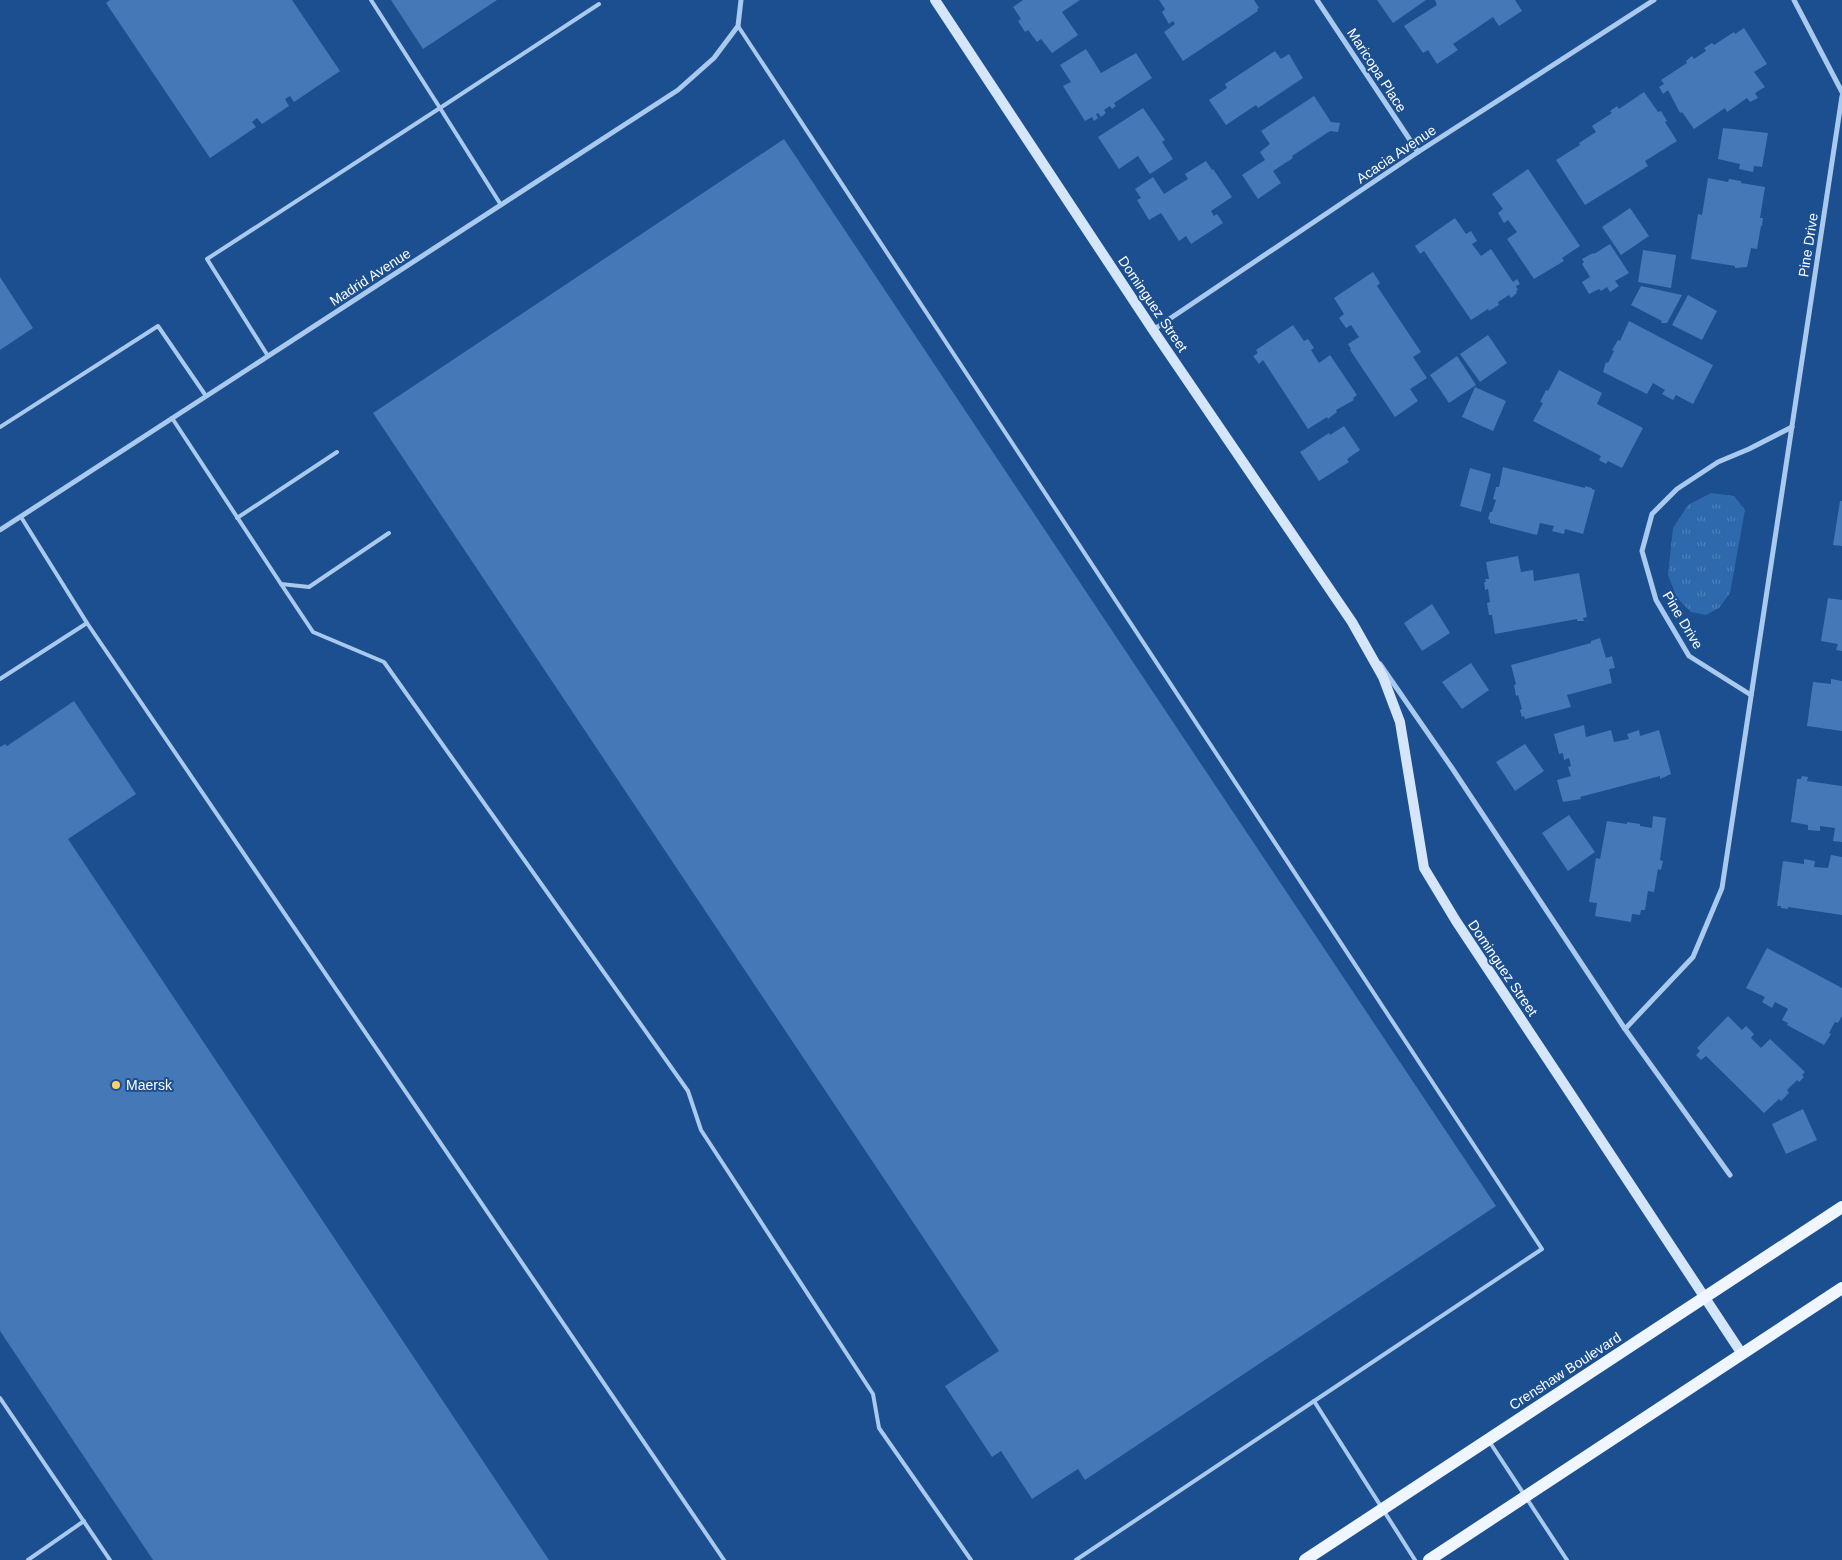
<svg xmlns="http://www.w3.org/2000/svg" width="1842" height="1560" viewBox="0 0 1842 1560" font-family="Helvetica,sans-serif">
<defs>
<pattern id="grass-tufts" width="24" height="20" patternUnits="userSpaceOnUse" patternTransform="scale(1.25)"><rect width="24" height="20" fill="#2e69ad"/><path d="M3 7l-1-3M5 7V3M7 7l1-3M15 17l-1-3M17 17v-4M19 17l1-3" fill="none" stroke="#4d80b9"/></pattern>
</defs>
<rect width="100%" height="100%" fill="#1b4f8f"/>
<path fill="url(#grass-tufts)" d="M1711,493L1734,496L1745,510L1730,593L1719,608L1706,615L1691,612L1677,598L1668,575L1673,528L1688,505Z"/>
<g fill="#4478b7">
<path d="M110,0H292L340,71L294,102L290,96L285,99L289,106L262,124L257,118L252,122L256,127L210,158L106,3Z"/>
<path d="M391,0H497L423,49Z"/>
<path d="M1023,0H1080L1062,12L1078,35L1052,53L1041,39L1037,42L1028,30L1025,32L1018,21L1021,19L1013,7Z"/>
<path d="M1159,0H1254L1259,8L1257,9L1258,11L1183,61L1164,32L1175,24L1173,21L1169,24L1162,12L1165,9Z"/>
<path d="M1377,0H1426L1393,23Z"/>
<path d="M1435,0H1515L1522,11L1499,26L1493,17L1453,44L1458,50L1437,64L1428,50L1423,53L1404,26L1437,5Z"/>
<path d="M1744,28L1767,64L1754,72L1765,87L1755,93L1758,98L1750,102L1747,98L1727,112L1725,108L1694,129L1682,112L1680,113L1668,90L1663,94L1659,87L1664,84L1661,80L1687,63L1686,61L1692,56L1694,59L1706,51L1704,48L1712,43L1714,45L1734,32L1735,34Z"/>
<path d="M1086,49L1101,73L1136,53L1152,78L1114,103L1116,106L1112,109L1110,106L1104,110L1106,113L1101,117L1098,113L1096,114L1098,118L1094,121L1092,117L1085,121L1063,86L1071,82L1060,65Z"/>
<path d="M1275,51L1281,59L1289,54L1303,78L1258,108L1256,105L1226,125L1209,100L1227,88L1225,84Z"/>
<path d="M1644,92L1658,112L1661,111L1667,121L1665,122L1677,141L1645,161L1648,166L1585,205L1556,160L1580,145L1579,143L1596,132L1592,126L1612,113L1610,111L1617,106L1619,109Z"/>
<path d="M1314,96L1331,122L1340,123L1338,132L1330,131L1292,156L1293,158L1273,171L1281,183L1258,199L1242,175L1265,160L1260,152L1270,144L1261,131Z"/>
<path d="M1143,108L1165,140L1162,142L1173,159L1150,174L1138,156L1119,169L1098,137Z"/>
<path d="M1723,128L1768,133L1762,167L1754,166L1753,172L1739,169L1740,164L1718,159Z"/>
<path d="M784,139L1496,1206L1085,1480L1078,1469L1032,1499L1001,1451L992,1457L945,1386L999,1351L373,413Z"/>
<path d="M1206,161L1212,170L1213,169L1232,197L1211,211L1214,216L1217,214L1223,223L1191,244L1186,236L1179,241L1161,213L1149,220L1137,200L1141,198L1135,189L1153,177L1164,194L1188,179L1185,174Z"/>
<path d="M1528,169L1580,246L1562,258L1564,261L1534,279L1507,239L1517,232L1508,220L1504,223L1498,213L1503,209L1492,194Z"/>
<path d="M1708,178L1728,182L1729,179L1741,181V183L1765,187L1760,218H1763L1762,226H1761L1757,249L1751,248L1747,267L1735,268V266L1691,259L1698,214L1702,215Z"/>
<path d="M1630,208L1649,236L1621,255L1602,227Z"/>
<path d="M1455,218L1466,234L1471,231L1477,241L1472,244L1481,256L1491,249L1513,282L1517,279L1520,284L1516,286L1518,290L1516,291L1517,293L1511,298L1509,295L1498,302L1499,305L1489,311L1488,309L1471,320L1424,251L1420,254L1415,246Z"/>
<path d="M1610,244L1629,273L1615,281L1619,286L1610,292L1607,287L1601,291L1599,289L1589,294L1582,282L1590,277L1582,264L1584,262L1582,259L1593,253L1594,254Z"/>
<path d="M1643,250L1676,255L1671,288L1638,282Z"/>
<path d="M1373,272L1380,283L1377,286L1421,352L1413,357L1427,378L1410,389L1418,401L1395,417L1350,350L1351,349L1348,344L1359,337L1351,325L1346,328L1339,318L1344,314L1334,298Z"/>
<path d="M0,277L33,328L0,350Z"/>
<path d="M1641,286L1682,295L1667,323H1661L1662,321L1631,305Z"/>
<path d="M1688,295L1717,311L1702,340L1672,325Z"/>
<path d="M1629,321L1713,365L1693,404L1676,395L1673,400L1662,394L1665,390L1653,383L1647,394L1603,372L1606,362L1608,363L1614,351L1612,350L1618,340L1620,341Z"/>
<path d="M1293,325L1304,341L1308,339L1314,348L1311,350L1319,363L1330,355L1357,395L1353,398L1354,400L1336,410L1337,412L1328,419L1327,417L1308,429L1263,360L1259,364L1253,356L1258,353L1256,350Z"/>
<path d="M1488,335L1507,363L1480,382L1460,354Z"/>
<path d="M1457,356L1476,385L1449,403L1430,375Z"/>
<path d="M1559,370L1602,393L1597,404L1643,428L1622,468L1608,461L1606,464L1599,460L1601,456L1533,421L1543,403L1540,402L1546,390L1548,391Z"/>
<path d="M1475,387L1506,401L1493,431L1462,417Z"/>
<path d="M1344,426L1360,450L1347,459L1349,462L1319,481L1300,452L1329,433L1330,435Z"/>
<path d="M1503,467L1585,488V486L1592,488V489L1595,490L1583,534L1565,529L1564,534L1552,531L1554,526L1540,523L1537,535L1490,523V520L1488,519L1490,512H1492L1496,500L1493,499L1496,487H1499Z"/>
<path d="M1470,468L1491,474L1481,512L1460,506Z"/>
<path d="M1840,501H1842V546L1833,545Z"/>
<path d="M1518,556L1521,572L1533,570L1534,581L1579,573L1587,617L1583,618L1584,621H1577V619L1495,634L1492,615H1489L1487,603L1490,602L1488,589L1485,590L1484,582H1486L1485,579H1489L1486,562Z"/>
<path d="M1828,598L1842,600V651L1836,650L1838,644L1821,641Z"/>
<path d="M1432,604L1450,633L1422,651L1404,623Z"/>
<path d="M1600,638L1606,658L1612,656L1615,668L1609,669L1612,683L1567,695L1571,707L1525,719L1524,716L1522,717L1520,710L1522,709L1518,695L1516,696L1514,685L1516,684L1511,665L1591,643V641Z"/>
<path d="M1471,663L1489,690L1462,709L1442,682Z"/>
<path d="M1831,679L1842,681V731L1807,726L1813,682L1831,684Z"/>
<path d="M74,701L136,794L68,839L549,1560H153L0,1331V747L5,744L7,746Z"/>
<path d="M1584,725L1586,737L1611,730L1614,742L1629,739L1627,734L1639,730L1640,736L1659,730L1671,774L1660,779V776L1580,797L1581,799L1563,802L1557,780L1571,776L1568,767L1571,766L1569,758L1564,760L1563,753L1559,754L1554,734Z"/>
<path d="M1525,744L1544,771L1515,791L1496,762Z"/>
<path d="M1802,776L1808,777L1807,781L1842,786V842L1833,841L1835,828L1820,826V831L1808,830V825L1791,822L1797,779H1801Z"/>
<path d="M1569,815L1595,852L1568,871L1542,833Z"/>
<path d="M1653,816L1666,818L1660,860L1663,861L1661,870L1658,869L1654,892L1648,891L1645,910H1641L1640,915L1632,914L1631,922L1595,916L1597,903L1589,902L1596,858L1600,859L1607,821L1627,824V822L1640,824V826L1652,828Z"/>
<path d="M1831,855L1842,857V915L1788,907V909L1781,908V906H1777L1783,861L1804,864V859L1815,861L1814,867L1828,868Z"/>
<path d="M1767,948L1842,988V1016L1838,1023L1835,1022L1829,1033L1831,1034L1824,1045L1787,1025L1788,1023L1782,1020L1788,1009L1775,1002L1772,1008L1762,1002L1765,997L1746,988Z"/>
<path d="M1728,1016L1742,1030L1746,1026L1754,1034L1751,1038L1761,1048L1770,1039L1805,1072L1802,1075L1804,1077L1799,1082L1797,1080L1787,1090L1789,1093L1781,1101L1779,1099L1764,1113L1706,1056L1701,1060L1696,1055L1700,1051L1697,1048Z"/>
<path d="M1803,1109L1817,1140L1786,1154L1772,1124Z"/>
</g>
<g fill="none" stroke-linecap="round" stroke-linejoin="round">
<g stroke="#a9c9ee" stroke-width="4">
<path d="M738,26L1542,1249L1076,1560"/>
<path d="M501,205L440,108L599,4"/>
<path d="M268,356L207,259L440,108L371,0"/>
<path d="M172,418L281,584L309,587L389,533"/>
<path d="M0,427L158,326L206,396"/>
<path d="M21,517L87,623L724,1560"/>
<path d="M237,518L337,452"/>
<path d="M281,584L313,632L384,662L688,1091L701,1130L873,1394L879,1428L971,1560"/>
<path d="M0,679L87,623"/>
<path d="M0,1398L110,1560"/>
<path d="M1314,1401L1415,1560"/>
<path d="M1489,1441L1567,1560"/>
<path d="M28,1560L84,1521"/>
</g>
<g stroke="#a9c9ee" stroke-width="5">
<path d="M1317,0L1418,152"/>
<path d="M1794,0L1842,92"/>
<path d="M1153,330L1418,152L1654,0"/>
<path d="M0,530L678,90L714,58L738,26L741,0"/>
<path d="M1380,664L1452,768L1625,1029L1730,1175"/>
<path d="M1751,695L1689,656L1656,600L1642,551L1652,514L1677,489L1718,462L1749,449L1792,427"/>
<path d="M1625,1029L1693,957L1722,888L1842,96"/>
</g>
<path stroke="#d6e6fa" stroke-width="10" d="M935,0L1153,330L1352,622L1383,677L1400,722L1424,868L1456,921L1568,1090L1742,1354"/>
<g stroke="#f0f6ff" stroke-width="12">
<path d="M1305,1560L1842,1207"/>
<path d="M1429,1560L1842,1288"/>
</g>
</g>
<circle fill="#ffd166" stroke="#1b4f8f" stroke-width="2" cx="116" cy="1085" r="5"/>
<g text-anchor="middle" dominant-baseline="central" stroke-width="4" stroke-linejoin="round" paint-order="stroke">
<g font-size="14" fill="#fff" stroke="#1b4f8f">
<text transform="translate(1377 70) rotate(57)">Maricopa Place</text>
<text transform="translate(1396 154) rotate(-34)">Acacia Avenue</text>
<text transform="translate(1808 245) rotate(-81)">Pine Drive</text>
<text transform="translate(370 277) rotate(-33)">Madrid Avenue</text>
<text transform="translate(1153 304) rotate(56)">Dominguez Street</text>
<text transform="translate(1683 620) rotate(59)">Pine Drive</text>
<text transform="translate(1503 968) rotate(56)">Dominguez Street</text>
<text transform="translate(1565 1371) rotate(-33)">Crenshaw Boulevard</text>
</g>
<g font-size="14" fill="#fff" stroke="#1b4f8f" text-anchor="start">
<text x="126" y="1085">Maersk</text>
</g>
</g>
</svg>
